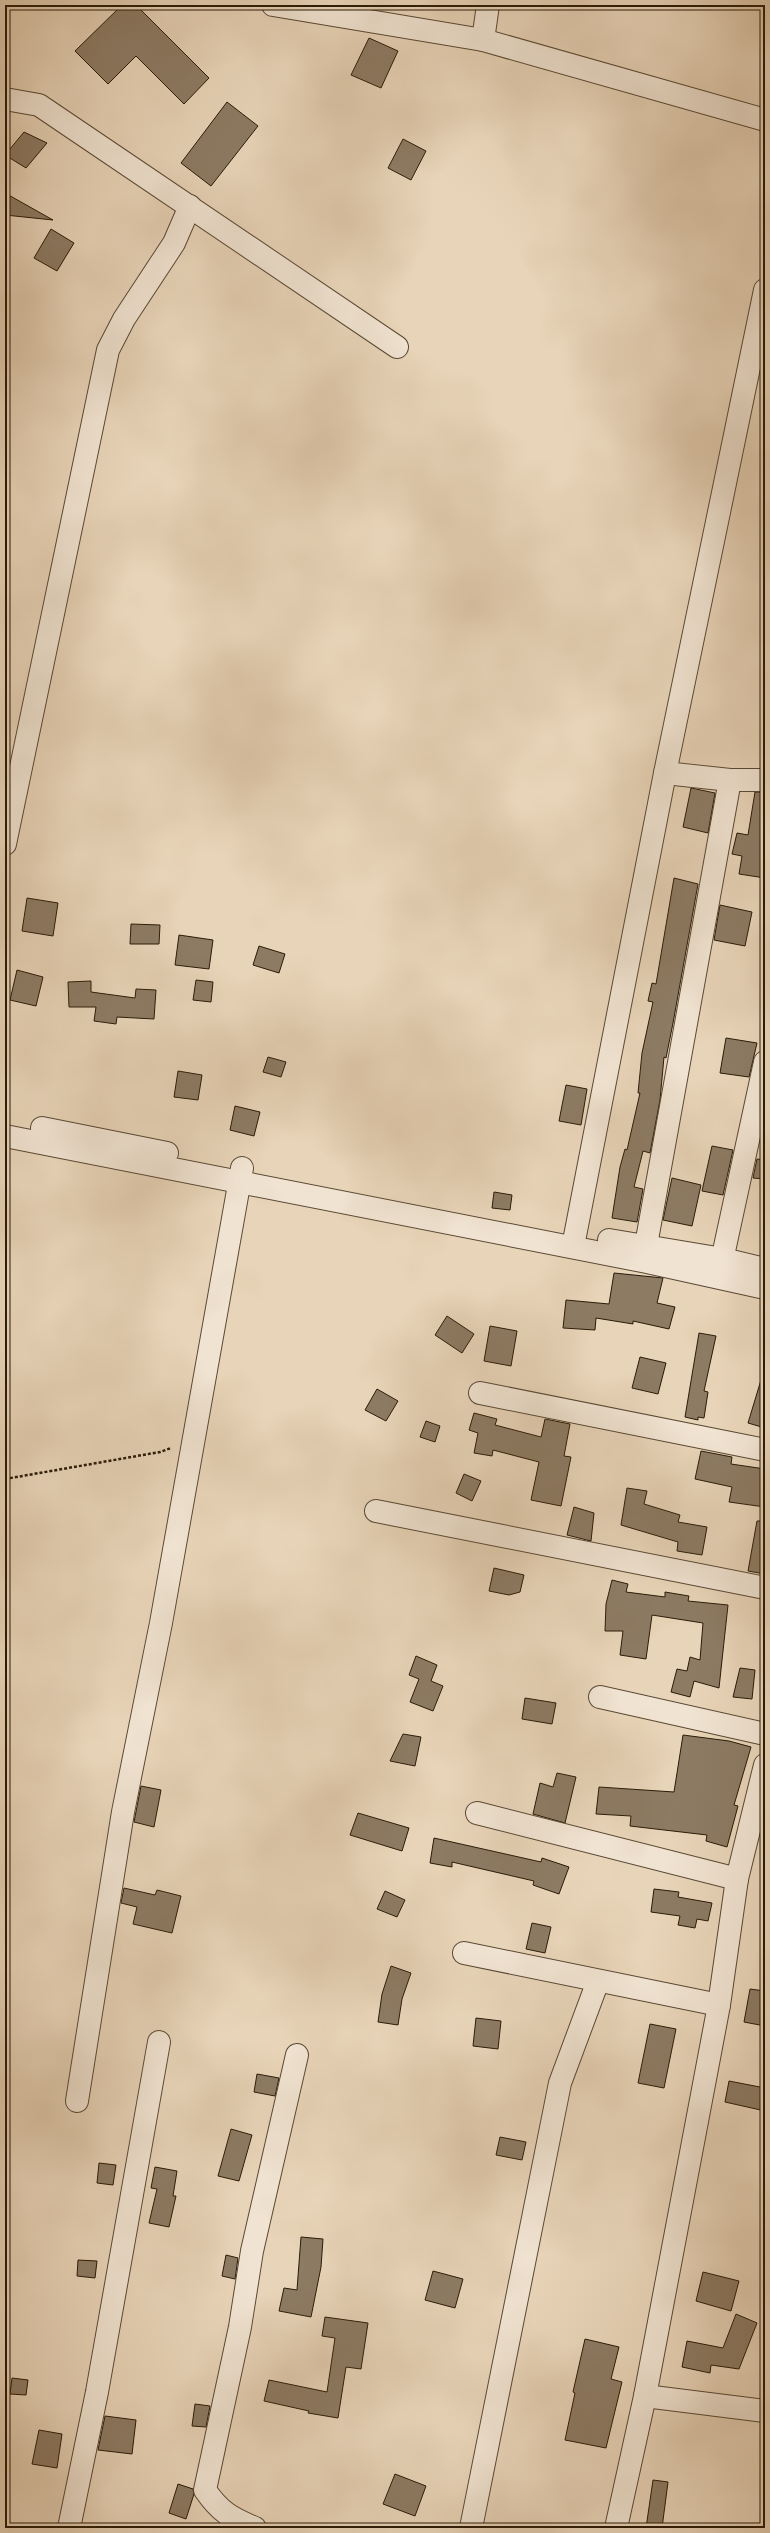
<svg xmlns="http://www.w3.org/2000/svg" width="770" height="2533" viewBox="0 0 770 2533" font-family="'IM FELL Double Pica',serif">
<rect width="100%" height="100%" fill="#e8d4b8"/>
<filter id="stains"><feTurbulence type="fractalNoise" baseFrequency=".005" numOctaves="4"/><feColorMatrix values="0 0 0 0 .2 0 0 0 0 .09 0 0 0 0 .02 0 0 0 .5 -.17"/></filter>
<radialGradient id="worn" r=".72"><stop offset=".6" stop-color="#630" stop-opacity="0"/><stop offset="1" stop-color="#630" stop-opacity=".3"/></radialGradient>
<g fill="#8d7b64" stroke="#2a1b08">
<path d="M122,5H136L209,78L184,104L136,56L108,84L75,51Z"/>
<path d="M369,38L398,51L381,88L351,75Z"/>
<path d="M227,102L258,126L211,186L181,163Z"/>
<path d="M24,132L47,143L26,168L5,155Z"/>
<path d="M403,139L426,151L411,180L388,168Z"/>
<path d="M5,193L53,220L5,215Z"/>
<path d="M51,229L74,243L57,271L34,258Z"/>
<path d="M691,788L715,793L708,833L683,827Z"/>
<path d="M755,792H765V878L739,874L742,856L732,854L737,833L748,835Z"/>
<path d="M674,878L698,884L673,1023L666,1058L664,1057L660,1100L650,1153L643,1151L634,1187L643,1189L637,1222L612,1218L620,1167L625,1149L627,1150L640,1093H638L642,1053L653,1002L648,1001L652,983L656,984Z"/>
<path d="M27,898L58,903L53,936L22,931Z"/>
<path d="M720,905L752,912L745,946L714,940Z"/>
<path d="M131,924L160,925L159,944H130Z"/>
<path d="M179,935L213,940L209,969L175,965Z"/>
<path d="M259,946L285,954L279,973L253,965Z"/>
<path d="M17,970L43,977L36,1006L10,1000Z"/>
<path d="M196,980L213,982L211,1002L193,1000Z"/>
<path d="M91,981V992L135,998L136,989L156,990L154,1019L117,1017L116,1024L94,1021L96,1007H69L68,982Z"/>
<path d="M726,1038L757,1043L749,1077L720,1073Z"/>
<path d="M268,1057L286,1062L281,1077L263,1072Z"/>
<path d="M178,1071L202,1075L198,1100L174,1097Z"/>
<path d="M566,1085L587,1089L581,1125L559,1121Z"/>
<path d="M235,1106L260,1112L254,1136L230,1130Z"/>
<path d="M712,1146L733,1150L723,1195L702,1191Z"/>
<path d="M757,1159L765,1160V1179L753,1178Z"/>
<path d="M672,1178L701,1185L692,1226L663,1220Z"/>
<path d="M494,1192L512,1195L510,1210L492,1208Z"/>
<path d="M614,1273L663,1278L657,1303L675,1307L669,1329L633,1321V1324L596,1318L595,1330L563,1328L566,1300L609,1304Z"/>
<path d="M447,1316L474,1334L462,1353L435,1335Z"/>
<path d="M490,1326L517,1331L511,1366L484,1361Z"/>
<path d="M699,1333L716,1336L704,1391L708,1392L704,1418L698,1417V1420L685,1417Z"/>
<path d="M640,1357L666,1363L658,1394L632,1388Z"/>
<path d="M761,1380L765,1381V1428L748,1423Z"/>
<path d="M377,1389L398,1401L386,1421L365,1410Z"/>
<path d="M474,1413L497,1419L495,1425L541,1437L545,1419L570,1424L564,1456L571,1457L561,1506L531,1500L539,1462L493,1450L492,1456L474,1453L478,1433L469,1430Z"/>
<path d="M426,1421L440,1426L435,1442L420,1437Z"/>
<path d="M701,1451L732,1457L731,1464L765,1469V1507L729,1502L732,1487L695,1479Z"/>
<path d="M464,1474L481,1481L472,1501L456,1493Z"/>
<path d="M627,1488L647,1491L644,1504L680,1515L678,1522L707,1527L702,1555L677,1551L678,1542L621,1525Z"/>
<path d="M574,1507L594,1513L591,1541L567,1535Z"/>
<path d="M757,1521H765V1574L748,1571Z"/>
<path d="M494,1568L524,1575L520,1592L509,1595L489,1591Z"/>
<path d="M612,1580L628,1584L626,1592L665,1597V1592L689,1596L688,1601L728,1605L719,1688L694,1681L690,1697L671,1692L677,1669L687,1671L690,1657L700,1660L703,1623L652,1615L646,1659L620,1655L623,1631H605L606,1604Z"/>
<path d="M416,1656L437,1665L431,1681L443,1686L433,1711L410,1702L419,1679L409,1675Z"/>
<path d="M740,1668L755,1670L752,1699L733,1697Z"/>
<path d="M525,1698L556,1703L552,1724L522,1719Z"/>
<path d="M403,1734L421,1737L415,1766L390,1761Z"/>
<path d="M683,1735L729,1741L751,1747L734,1805L738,1806L727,1847L706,1841L707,1835L630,1826L631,1816L596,1814L599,1787L674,1792Z"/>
<path d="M557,1773L576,1777L565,1823L533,1814L540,1783L553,1787Z"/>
<path d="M141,1786L161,1790L154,1827L134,1822Z"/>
<path d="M358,1813L409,1828L402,1851L350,1835Z"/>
<path d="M434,1838L541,1862L542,1858L569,1867L559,1894L533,1885L534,1881L452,1862V1867L430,1863Z"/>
<path d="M124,1888L155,1895L157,1890L181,1896L172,1933L133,1924L137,1907L121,1903Z"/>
<path d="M654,1889L679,1892L678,1897L712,1903L708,1921L697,1919L695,1928L678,1925L680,1916L651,1912Z"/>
<path d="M385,1891L405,1900L397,1917L377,1909Z"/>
<path d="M532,1923L551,1927L545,1953L526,1949Z"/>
<path d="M391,1966L411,1973L402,1999L398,2025L378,2022L382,1994Z"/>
<path d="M750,1989L765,1991V2026L744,2022Z"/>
<path d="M476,2018L501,2021L498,2049L473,2046Z"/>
<path d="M650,2024L676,2029L664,2088L638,2083Z"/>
<path d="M257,2074L279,2078L275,2096L254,2092Z"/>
<path d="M729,2081L765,2088V2111L725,2102Z"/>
<path d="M231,2129L252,2135L239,2181L218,2176Z"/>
<path d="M500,2137L526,2142L522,2160L496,2155Z"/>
<path d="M99,2163L116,2165L113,2185L97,2183Z"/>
<path d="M155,2167L177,2171L173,2196H176L169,2227L149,2223L157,2189L151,2188Z"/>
<path d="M301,2237L323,2239L321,2267L311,2317L279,2311L284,2288L297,2290Z"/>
<path d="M226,2255L238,2258L235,2279L222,2276Z"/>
<path d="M78,2260L97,2261L95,2278L77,2276Z"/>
<path d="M433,2271L463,2279L455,2308L425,2300Z"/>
<path d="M703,2272L739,2281L731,2311L696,2301Z"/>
<path d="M736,2314L757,2323L739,2369L711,2365L710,2373L682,2367L687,2341L723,2348Z"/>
<path d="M325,2317L368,2323L361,2369L346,2367L338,2418L308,2413L309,2411L264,2401L269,2380L327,2392L335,2338L322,2336Z"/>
<path d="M585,2339L619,2347L611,2379L622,2382L606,2448L565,2440L575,2393L573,2392Z"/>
<path d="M12,2378L28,2380L26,2395L10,2394Z"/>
<path d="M195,2404L210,2406L206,2427L192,2426Z"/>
<path d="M105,2416L136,2420L132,2454L98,2450Z"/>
<path d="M39,2430L62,2434L57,2468L32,2464Z"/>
<path d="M395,2474L426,2486L415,2516L383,2504Z"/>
<path d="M653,2480L668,2482L662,2528H646Z"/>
<path d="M178,2484L193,2489L194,2494L186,2519L169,2513Z"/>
</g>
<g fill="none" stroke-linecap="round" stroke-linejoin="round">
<defs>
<g id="street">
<path d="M273,5L483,40L765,120"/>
<path d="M483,40L488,5"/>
<path d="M5,99L39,105L397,347"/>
<path d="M665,773L730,780H765"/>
<path d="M5,844L108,350L124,319L174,243L190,206"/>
<path d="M42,1128L167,1153"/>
<path d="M5,1136L647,1262L765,1288"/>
<path d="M575,1236L665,773L765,290"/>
<path d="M609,1240L723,1259L765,1269"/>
<path d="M646,1245L730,780"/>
<path d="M719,1274L765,1062"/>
<path d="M480,1393L765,1450"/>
<path d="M376,1511L765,1588"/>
<path d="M600,1697L765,1734"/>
<path d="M477,1813L737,1879"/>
<path d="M464,1953L719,2005"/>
<path d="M77,2101L123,1812L161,1623L242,1168"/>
<path d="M645,2396L765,2411"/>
<path d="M69,2528L97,2392L159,2042"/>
<path d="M255,2528C231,2518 220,2512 205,2490L240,2327L252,2251L297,2055"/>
<path d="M471,2528L560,2083L598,1981"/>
<path d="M616,2528L645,2396L719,2005L737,1879L765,1765"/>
</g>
</defs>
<use href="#street" stroke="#5a4934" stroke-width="24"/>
<path stroke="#2a1b08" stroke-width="2.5" stroke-dasharray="3 2" stroke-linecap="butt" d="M5,1479L160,1452L171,1448"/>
<use href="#street" stroke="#f0e3d1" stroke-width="22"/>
</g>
<rect width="770" height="2533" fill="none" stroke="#e8d4b8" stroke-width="20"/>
<rect x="6" y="6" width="758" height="2521" fill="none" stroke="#2a1b08" stroke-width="2"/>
<rect x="10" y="10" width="750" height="2513" fill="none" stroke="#2a1b08"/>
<rect width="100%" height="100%" filter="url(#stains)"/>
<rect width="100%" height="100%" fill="url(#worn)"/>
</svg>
